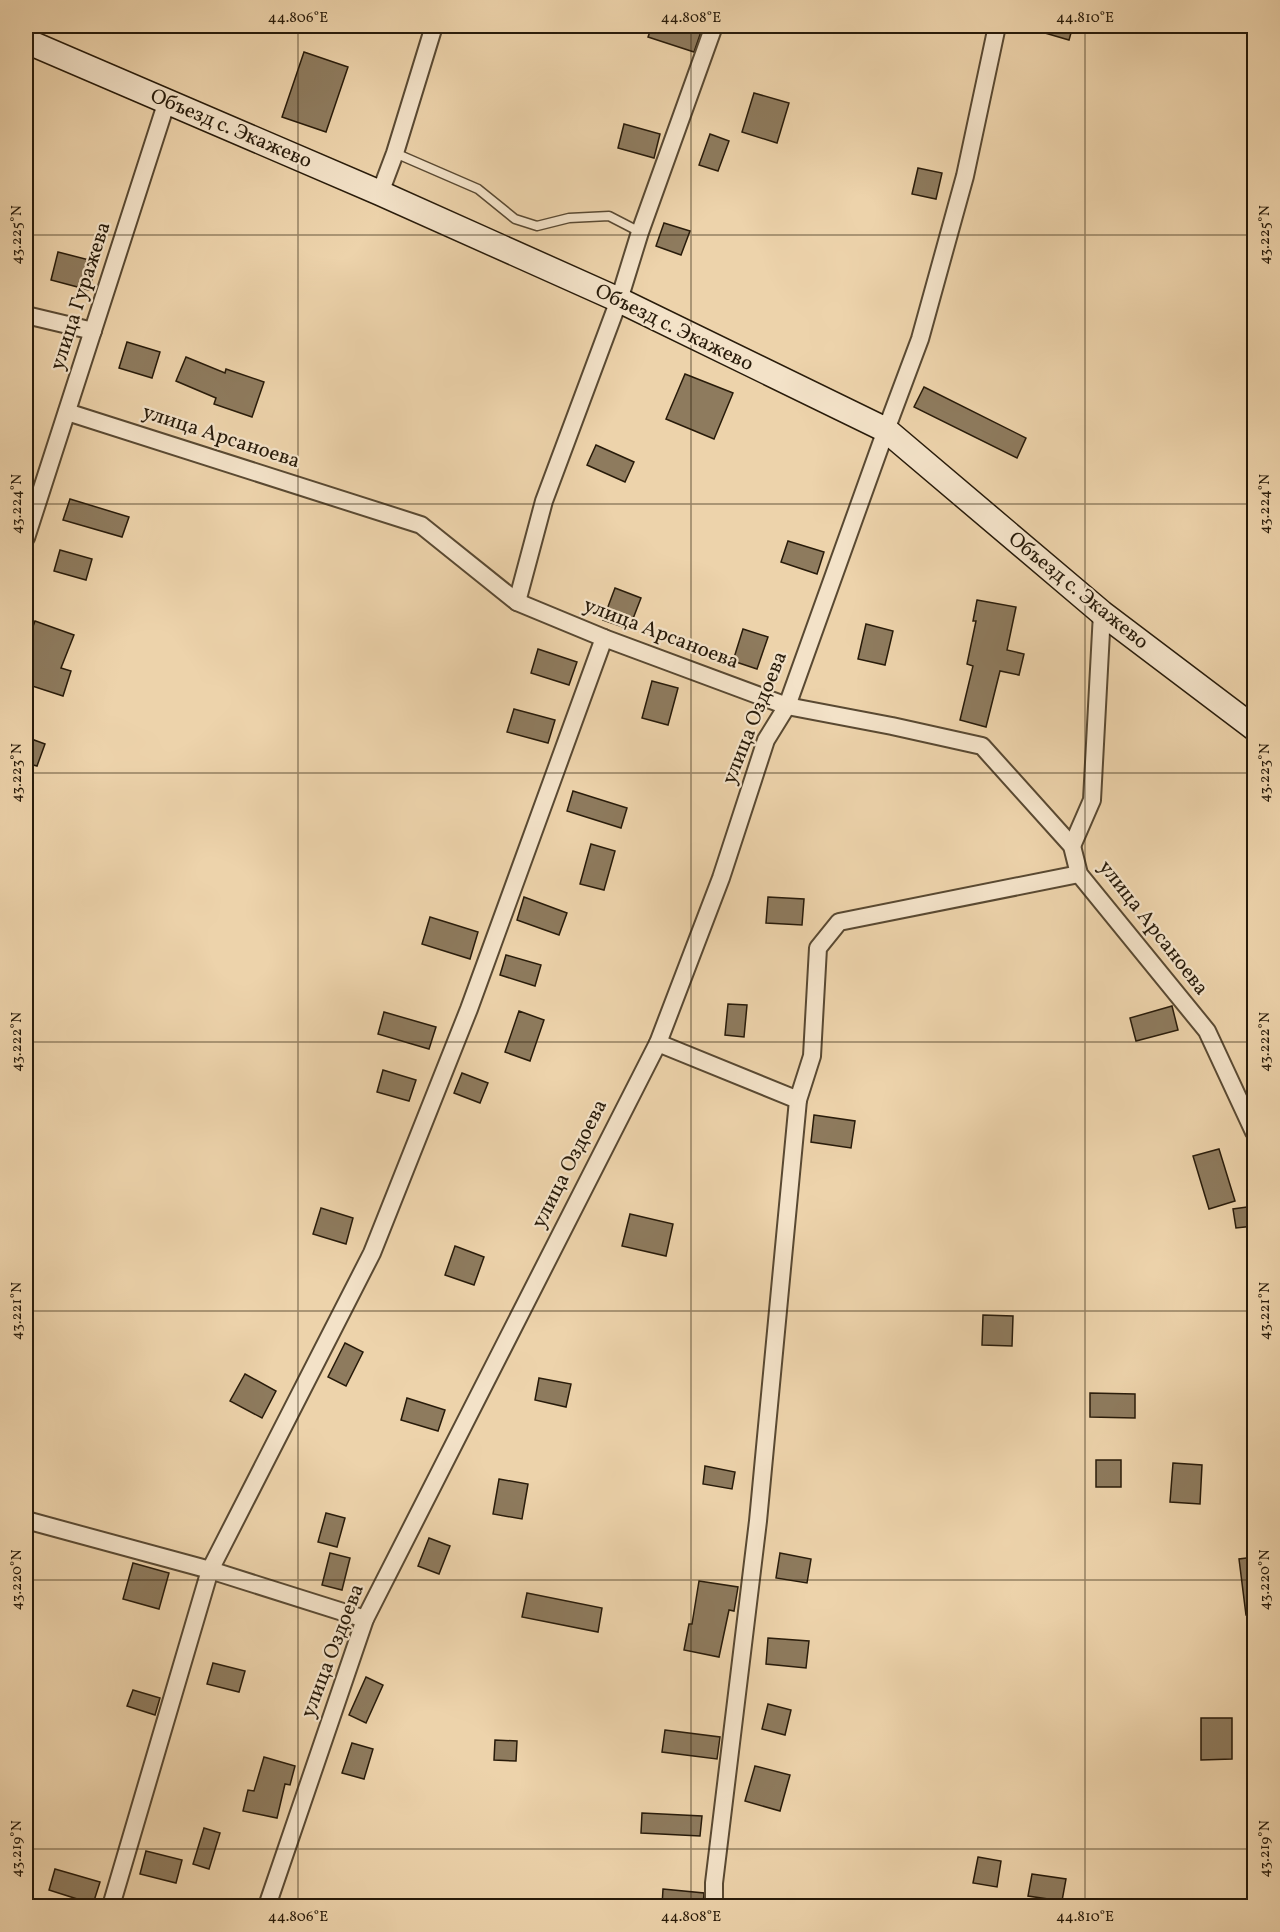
<svg xmlns="http://www.w3.org/2000/svg" width="1280" height="1932" viewBox="0 0 1280 1932" font-family="Vollkorn,serif">
<rect width="100%" height="100%" fill="#edd3ab"/>
<filter id="stains"><feTurbulence type="fractalNoise" baseFrequency=".00333" numOctaves="4"/><feColorMatrix values="0 0 0 0 .2 0 0 0 0 .09 0 0 0 0 .02 0 0 0 .5 -.17"/></filter>
<radialGradient id="worn" r=".72"><stop offset=".6" stop-color="#630" stop-opacity="0"/><stop offset="1" stop-color="#630" stop-opacity=".3"/></radialGradient>
<g fill="#8e7b5e" stroke="#281b0a" stroke-width="1.5">
<path d="M652,26H703L694,52L648,37Z"/>
<path d="M1031,26H1073L1069,40L1031,29Z"/>
<path d="M304,52L348,67L326,132L282,117Z"/>
<path d="M754,93L789,103L777,143L742,132Z"/>
<path d="M624,124L660,134L654,158L618,148Z"/>
<path d="M710,134L729,141L718,171L699,165Z"/>
<path d="M918,168L942,173L936,199L912,194Z"/>
<path d="M664,223L690,231L681,255L656,246Z"/>
<path d="M58,252L97,262L89,290L51,280Z"/>
<path d="M127,342L160,352L152,378L119,368Z"/>
<path d="M186,357L225,373L226,369L264,382L252,417L214,404L216,398L176,381Z"/>
<path d="M685,374L733,393L714,439L666,419Z"/>
<path d="M924,387L1026,438L1017,458L914,407Z"/>
<path d="M596,445L634,462L625,482L587,465Z"/>
<path d="M70,499L129,517L122,537L63,520Z"/>
<path d="M788,541L824,552L817,574L781,562Z"/>
<path d="M60,550L92,559L86,580L54,571Z"/>
<path d="M615,588L641,598L629,629L603,620Z"/>
<path d="M977,600L1016,607L1007,650L1024,654L1019,675L1000,671L986,727L960,720L973,666L967,664L976,621H973Z"/>
<path d="M35,621L74,635L61,668L71,671L63,696L26,684V664L31,645L27,643Z"/>
<path d="M866,624L893,631L885,665L858,659Z"/>
<path d="M743,629L768,637L757,669L733,661Z"/>
<path d="M538,649L577,662L569,685L531,673Z"/>
<path d="M652,681L678,688L668,725L642,718Z"/>
<path d="M514,709L555,720L548,743L507,732Z"/>
<path d="M26,737L45,744L37,766L26,763Z"/>
<path d="M573,791L627,808L621,828L567,811Z"/>
<path d="M591,844L615,851L604,890L580,884Z"/>
<path d="M524,897L567,913L559,935L517,920Z"/>
<path d="M768,897L804,899L802,925L766,923Z"/>
<path d="M430,917L478,932L470,959L422,944Z"/>
<path d="M506,955L541,965L535,986L500,975Z"/>
<path d="M728,1004L747,1005L744,1037L725,1035Z"/>
<path d="M1172,1006L1178,1030L1136,1041L1130,1018Z"/>
<path d="M519,1011L544,1020L530,1061L505,1052Z"/>
<path d="M384,1012L436,1027L429,1049L378,1034Z"/>
<path d="M383,1070L416,1080L409,1101L377,1092Z"/>
<path d="M462,1073L488,1083L480,1103L454,1093Z"/>
<path d="M814,1115L855,1121L851,1148L811,1142Z"/>
<path d="M1219,1149L1235,1201L1209,1209L1193,1156Z"/>
<path d="M1254,1206V1226L1236,1228L1233,1209Z"/>
<path d="M321,1208L353,1218L346,1244L313,1234Z"/>
<path d="M630,1214L673,1224L666,1256L622,1246Z"/>
<path d="M455,1246L484,1257L474,1285L445,1275Z"/>
<path d="M983,1315L1013,1316L1012,1346L982,1345Z"/>
<path d="M345,1343L363,1352L346,1386L328,1377Z"/>
<path d="M245,1374L276,1391L262,1418L230,1401Z"/>
<path d="M539,1378L571,1384L566,1407L535,1400Z"/>
<path d="M1090,1393L1135,1394V1418L1090,1417Z"/>
<path d="M407,1398L445,1410L438,1431L401,1420Z"/>
<rect x="1096" y="1460" width="25" height="27"/>
<path d="M1173,1463L1202,1465L1200,1504L1170,1502Z"/>
<path d="M705,1466L735,1472L732,1489L703,1484Z"/>
<path d="M499,1479L528,1484L522,1519L493,1514Z"/>
<path d="M326,1513L345,1518L337,1547L318,1542Z"/>
<path d="M429,1538L450,1546L439,1574L418,1566Z"/>
<path d="M330,1553L350,1558L342,1590L322,1585Z"/>
<path d="M780,1553L811,1559L807,1583L776,1578Z"/>
<path d="M1254,1557V1615H1246L1239,1559Z"/>
<path d="M133,1563L169,1573L159,1609L123,1599Z"/>
<path d="M699,1581L738,1587L734,1611L729,1610L719,1657L684,1650L689,1624H692Z"/>
<path d="M527,1593L602,1608L598,1632L522,1617Z"/>
<path d="M768,1638L809,1641L806,1668L766,1664Z"/>
<path d="M213,1663L245,1671L239,1692L207,1684Z"/>
<path d="M366,1677L383,1685L366,1723L349,1715Z"/>
<path d="M133,1690L160,1698L155,1715L127,1706Z"/>
<path d="M768,1704L791,1710L785,1735L762,1729Z"/>
<path d="M1201,1718H1232V1759L1201,1760Z"/>
<path d="M665,1730L720,1737L717,1759L662,1752Z"/>
<path d="M495,1740L517,1741L516,1761L494,1760Z"/>
<path d="M352,1743L373,1749L364,1779L342,1773Z"/>
<path d="M264,1757L295,1766L290,1785L285,1784L277,1818L243,1811L248,1790L254,1791Z"/>
<path d="M755,1766L790,1775L780,1811L745,1801Z"/>
<path d="M642,1813L702,1816L700,1836L641,1833Z"/>
<path d="M204,1828L220,1833L209,1869L193,1864Z"/>
<path d="M146,1851L182,1860L176,1883L140,1874Z"/>
<path d="M978,1857L1001,1861L997,1887L973,1883Z"/>
<path d="M55,1869L100,1882L93,1904L49,1890Z"/>
<path d="M1032,1874L1066,1879L1062,1901L1028,1896Z"/>
<path d="M663,1889L704,1893L703,1906H662Z"/>
</g>
<g fill="none" stroke-linecap="round" stroke-linejoin="round">
<defs>
<path id="service" d="M395,153L478,189L515,219L537,226L569,218L609,216L640,232"/>
<g id="minor">
<path d="M380,193L395,153L434,26"/>
<path d="M26,315L93,331"/>
<path d="M67,412L421,525L517,602L604,638L787,706L892,726L982,746L1072,846L1079,874L1207,1031L1254,1132"/>
<path d="M26,538L167,101"/>
<path d="M517,602L544,501L619,300L640,232L714,26"/>
<path d="M1072,846L1092,800L1102,613"/>
<path d="M658,1043L798,1100L758,1521L714,1883V1906"/>
<path d="M798,1100L812,1056L818,948L839,922L1079,874"/>
<path d="M26,1520L210,1570L365,1619"/>
<path d="M111,1906L210,1570L372,1253L469,1009L604,638"/>
<path d="M267,1906L365,1619L658,1043L721,878L766,740L787,706L886,430L920,339L965,176L997,26"/>
</g>
<path id="secondary" d="M26,41L380,193L619,300L886,430L1102,613L1254,728"/>
</defs>
<use href="#service" stroke="#594932" stroke-width="11"/>
<use href="#minor" stroke="#594932" stroke-width="20"/>
<use href="#secondary" stroke="#281b0a" stroke-width="27"/>
<use href="#service" stroke="#f3e2c8" stroke-width="8"/>
<use href="#minor" stroke="#f3e2c8" stroke-width="16"/>
<use href="#secondary" stroke="#f3e2c8" stroke-width="24"/>
</g>
<path fill="none" stroke="#281b0a" stroke-width="1.5" stroke-opacity="0.45" d="M298,26V1906M691,26V1906M1085,26V1906M26,235H1254M26,504H1254M26,773H1254M26,1042H1254M26,1311H1254M26,1580H1254M26,1849H1254"/>
<g text-anchor="middle" dominant-baseline="central" stroke-width="4.5" stroke-linejoin="round" paint-order="stroke">
<g font-size="21" fill="#281b0a" stroke="#f3e2c8">
<text transform="translate(231 129) rotate(23)">Объезд с. Экажево</text>
<text transform="translate(81 296) rotate(-72)">улица Гуражева</text>
<text transform="translate(674 328) rotate(26)">Объезд с. Экажево</text>
<text transform="translate(221 437) rotate(18)">улица Арсаноева</text>
<text transform="translate(1078 591) rotate(39)">Объезд с. Экажево</text>
<text transform="translate(661 634) rotate(21)">улица Арсаноева</text>
<text transform="translate(755 718) rotate(-68)">улица Оздоева</text>
<text transform="translate(1153 928) rotate(52)">улица Арсаноева</text>
<text transform="translate(570 1164) rotate(-63)">улица Оздоева</text>
<text transform="translate(333 1651) rotate(-69)">улица Оздоева</text>
</g>
</g>
<rect width="1280" height="1932" fill="none" stroke="#edd3ab" stroke-width="66"/>
<rect x="33" y="33" width="1214" height="1866" fill="none" stroke="#281b0a" stroke-width="2"/>
<g font-size="15" text-anchor="middle" fill="#281b0a">
<text x="298" y="22">44.806°E</text>
<text x="691" y="22">44.808°E</text>
<text x="1085" y="22">44.810°E</text>
<text transform="translate(16 235) rotate(-90)" y="5">43.225°N</text>
<text transform="translate(1264 235) rotate(-90)" y="5">43.225°N</text>
<text transform="translate(16 504) rotate(-90)" y="5">43.224°N</text>
<text transform="translate(1264 504) rotate(-90)" y="5">43.224°N</text>
<text transform="translate(16 773) rotate(-90)" y="5">43.223°N</text>
<text transform="translate(1264 773) rotate(-90)" y="5">43.223°N</text>
<text transform="translate(16 1042) rotate(-90)" y="5">43.222°N</text>
<text transform="translate(1264 1042) rotate(-90)" y="5">43.222°N</text>
<text transform="translate(16 1311) rotate(-90)" y="5">43.221°N</text>
<text transform="translate(1264 1311) rotate(-90)" y="5">43.221°N</text>
<text transform="translate(16 1580) rotate(-90)" y="5">43.220°N</text>
<text transform="translate(1264 1580) rotate(-90)" y="5">43.220°N</text>
<text transform="translate(16 1849) rotate(-90)" y="5">43.219°N</text>
<text transform="translate(1264 1849) rotate(-90)" y="5">43.219°N</text>
<text x="298" y="1921">44.806°E</text>
<text x="691" y="1921">44.808°E</text>
<text x="1085" y="1921">44.810°E</text>
</g>
<rect width="100%" height="100%" filter="url(#stains)"/>
<rect width="100%" height="100%" fill="url(#worn)"/>
</svg>
